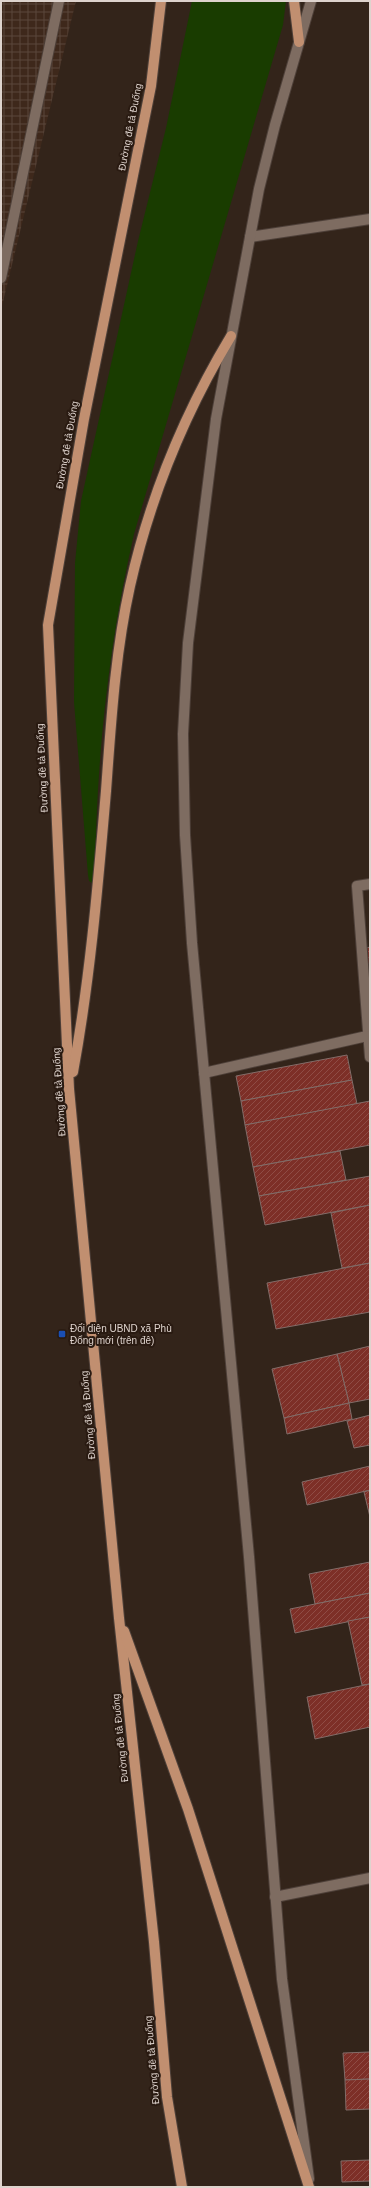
<svg xmlns="http://www.w3.org/2000/svg" width="371" height="2188" viewBox="0 0 371 2188" font-family="Helvetica,sans-serif">
<defs>
<pattern id="industrial-grid" width="8" height="8" patternUnits="userSpaceOnUse"><rect width="8" height="8" fill="#3e281b"/><path d="M0 4h8M4 0v8" fill="none" stroke="#59463b"/></pattern>
<pattern id="building-hatch" width="6" height="6" patternUnits="userSpaceOnUse"><rect width="6" height="6" fill="#7d2f27"/><path d="M-1 1l2-2M0 6l6-6M5 7l2-2" fill="none" stroke="#8f4c45"/></pattern>
</defs>
<rect width="100%" height="100%" fill="#33241a"/>
<path fill="url(#industrial-grid)" d="M1,1H76L1,310Z"/>
<path fill="#193c00" d="M192,1H286L283,25L134,534C108,647 96,763 95,879L92,883L89,881L88,875L74,702L75,563L81,501L138,241L166,128Z"/>
<g fill="url(#building-hatch)" stroke="#826c68">
<path d="M370,947V971H367L362,949Z"/>
<path d="M347,1055L352,1080L241,1101L236,1076Z"/>
<path d="M352,1080L357,1104L245,1125L241,1101Z"/>
<path d="M370,1101V1145L253,1167L245,1125Z"/>
<path d="M340,1151L346,1180L259,1196L253,1167Z"/>
<path d="M370,1176V1205L265,1225L259,1196Z"/>
<path d="M370,1205V1263L342,1268L331,1213Z"/>
<path d="M370,1263V1312L276,1329L267,1283Z"/>
<path d="M370,1346V1399L349,1403L337,1354Z"/>
<path d="M337,1354L349,1403L284,1418L272,1369Z"/>
<path d="M349,1403L352,1419L287,1434L284,1418Z"/>
<path d="M370,1415V1445L354,1448L347,1421Z"/>
<path d="M370,1466V1490L307,1505L302,1482Z"/>
<path d="M370,1490V1517L364,1492Z"/>
<path d="M370,1562V1593L315,1604L309,1574Z"/>
<path d="M370,1593V1617L295,1633L290,1609Z"/>
<path d="M370,1617V1684L362,1685L348,1621Z"/>
<path d="M370,1684V1727L315,1739L307,1697Z"/>
<path d="M370,2052V2079L345,2080L343,2053Z"/>
<path d="M370,2079V2109L346,2110L345,2080Z"/>
<path d="M370,2160V2181L342,2182L341,2161Z"/>
</g>
<g fill="none" stroke-linecap="round" stroke-linejoin="round">
<defs>
<path id="lane" d="M1,278L59,1"/>
<g id="street">
<path d="M250,237L370,219"/>
<path d="M370,884L357,886L370,1057"/>
<path d="M204,1073L367,1036"/>
<path d="M275,1897L370,1878"/>
</g>
<path id="secondary" d="M309,2179L282,1979L249,1557L192,943L185,835L183,734L188,643L216,419L259,189L275,125L311,1"/>
<g id="primary">
<path d="M161,1L151,86L84,419L48,625L69,1089L119,1618L154,1942L167,2097L182,2187"/>
<path d="M294,1L299,42"/>
<path d="M73,1072C90,980 98,884 106,791C111,723 115,653 130,586C150,497 184,414 231,336"/>
<path d="M124,1631L188,1809L309,2187"/>
</g>
</defs>
<use href="#lane" stroke="#4e4039" stroke-width="12"/>
<use href="#street" stroke="#4e4039" stroke-width="12"/>
<use href="#secondary" stroke="#4e4039" stroke-width="12"/>
<use href="#primary" stroke="#4e4039" stroke-width="12"/>
<use href="#lane" stroke="#7e6c61" stroke-width="10"/>
<use href="#street" stroke="#7e6c61" stroke-width="10"/>
<use href="#secondary" stroke="#7e6c61" stroke-width="10"/>
<use href="#primary" stroke="#c18f70" stroke-width="10"/>
</g>
<rect fill="#1a4fb4" stroke="#291a11" stroke-width="1.5" x="58" y="1330" width="8" height="8" rx="2"/>
<g text-anchor="middle" dominant-baseline="central" stroke-width="4" stroke-linejoin="round" paint-order="stroke">
<g font-size="10" fill="#ded3cd" stroke="#291a11">
<text transform="translate(130 127) rotate(-79)">Đường đê tả Đuống</text>
<text transform="translate(67 445) rotate(-80)">Đường đê tả Đuống</text>
<text transform="translate(42 768) rotate(-93)">Đường đê tả Đuống</text>
<text transform="translate(59 1092) rotate(-94)">Đường đê tả Đuống</text>
<text transform="translate(88 1415) rotate(-95)">Đường đê tả Đuống</text>
<text transform="translate(120 1738) rotate(-96)">Đường đê tả Đuống</text>
<text transform="translate(152 2060) rotate(-95)">Đường đê tả Đuống</text>
</g>
<g font-size="10" fill="#ded3cd" stroke="#291a11" text-anchor="start">
<text x="70" y="1328">Đối diện UBND xã Phù<tspan x="70" dy="12">Đổng mới (trên đê)</tspan></text>
</g>
</g>
<rect width="371" height="2188" fill="none" stroke="#ded3cd" stroke-width="4"/>
</svg>
